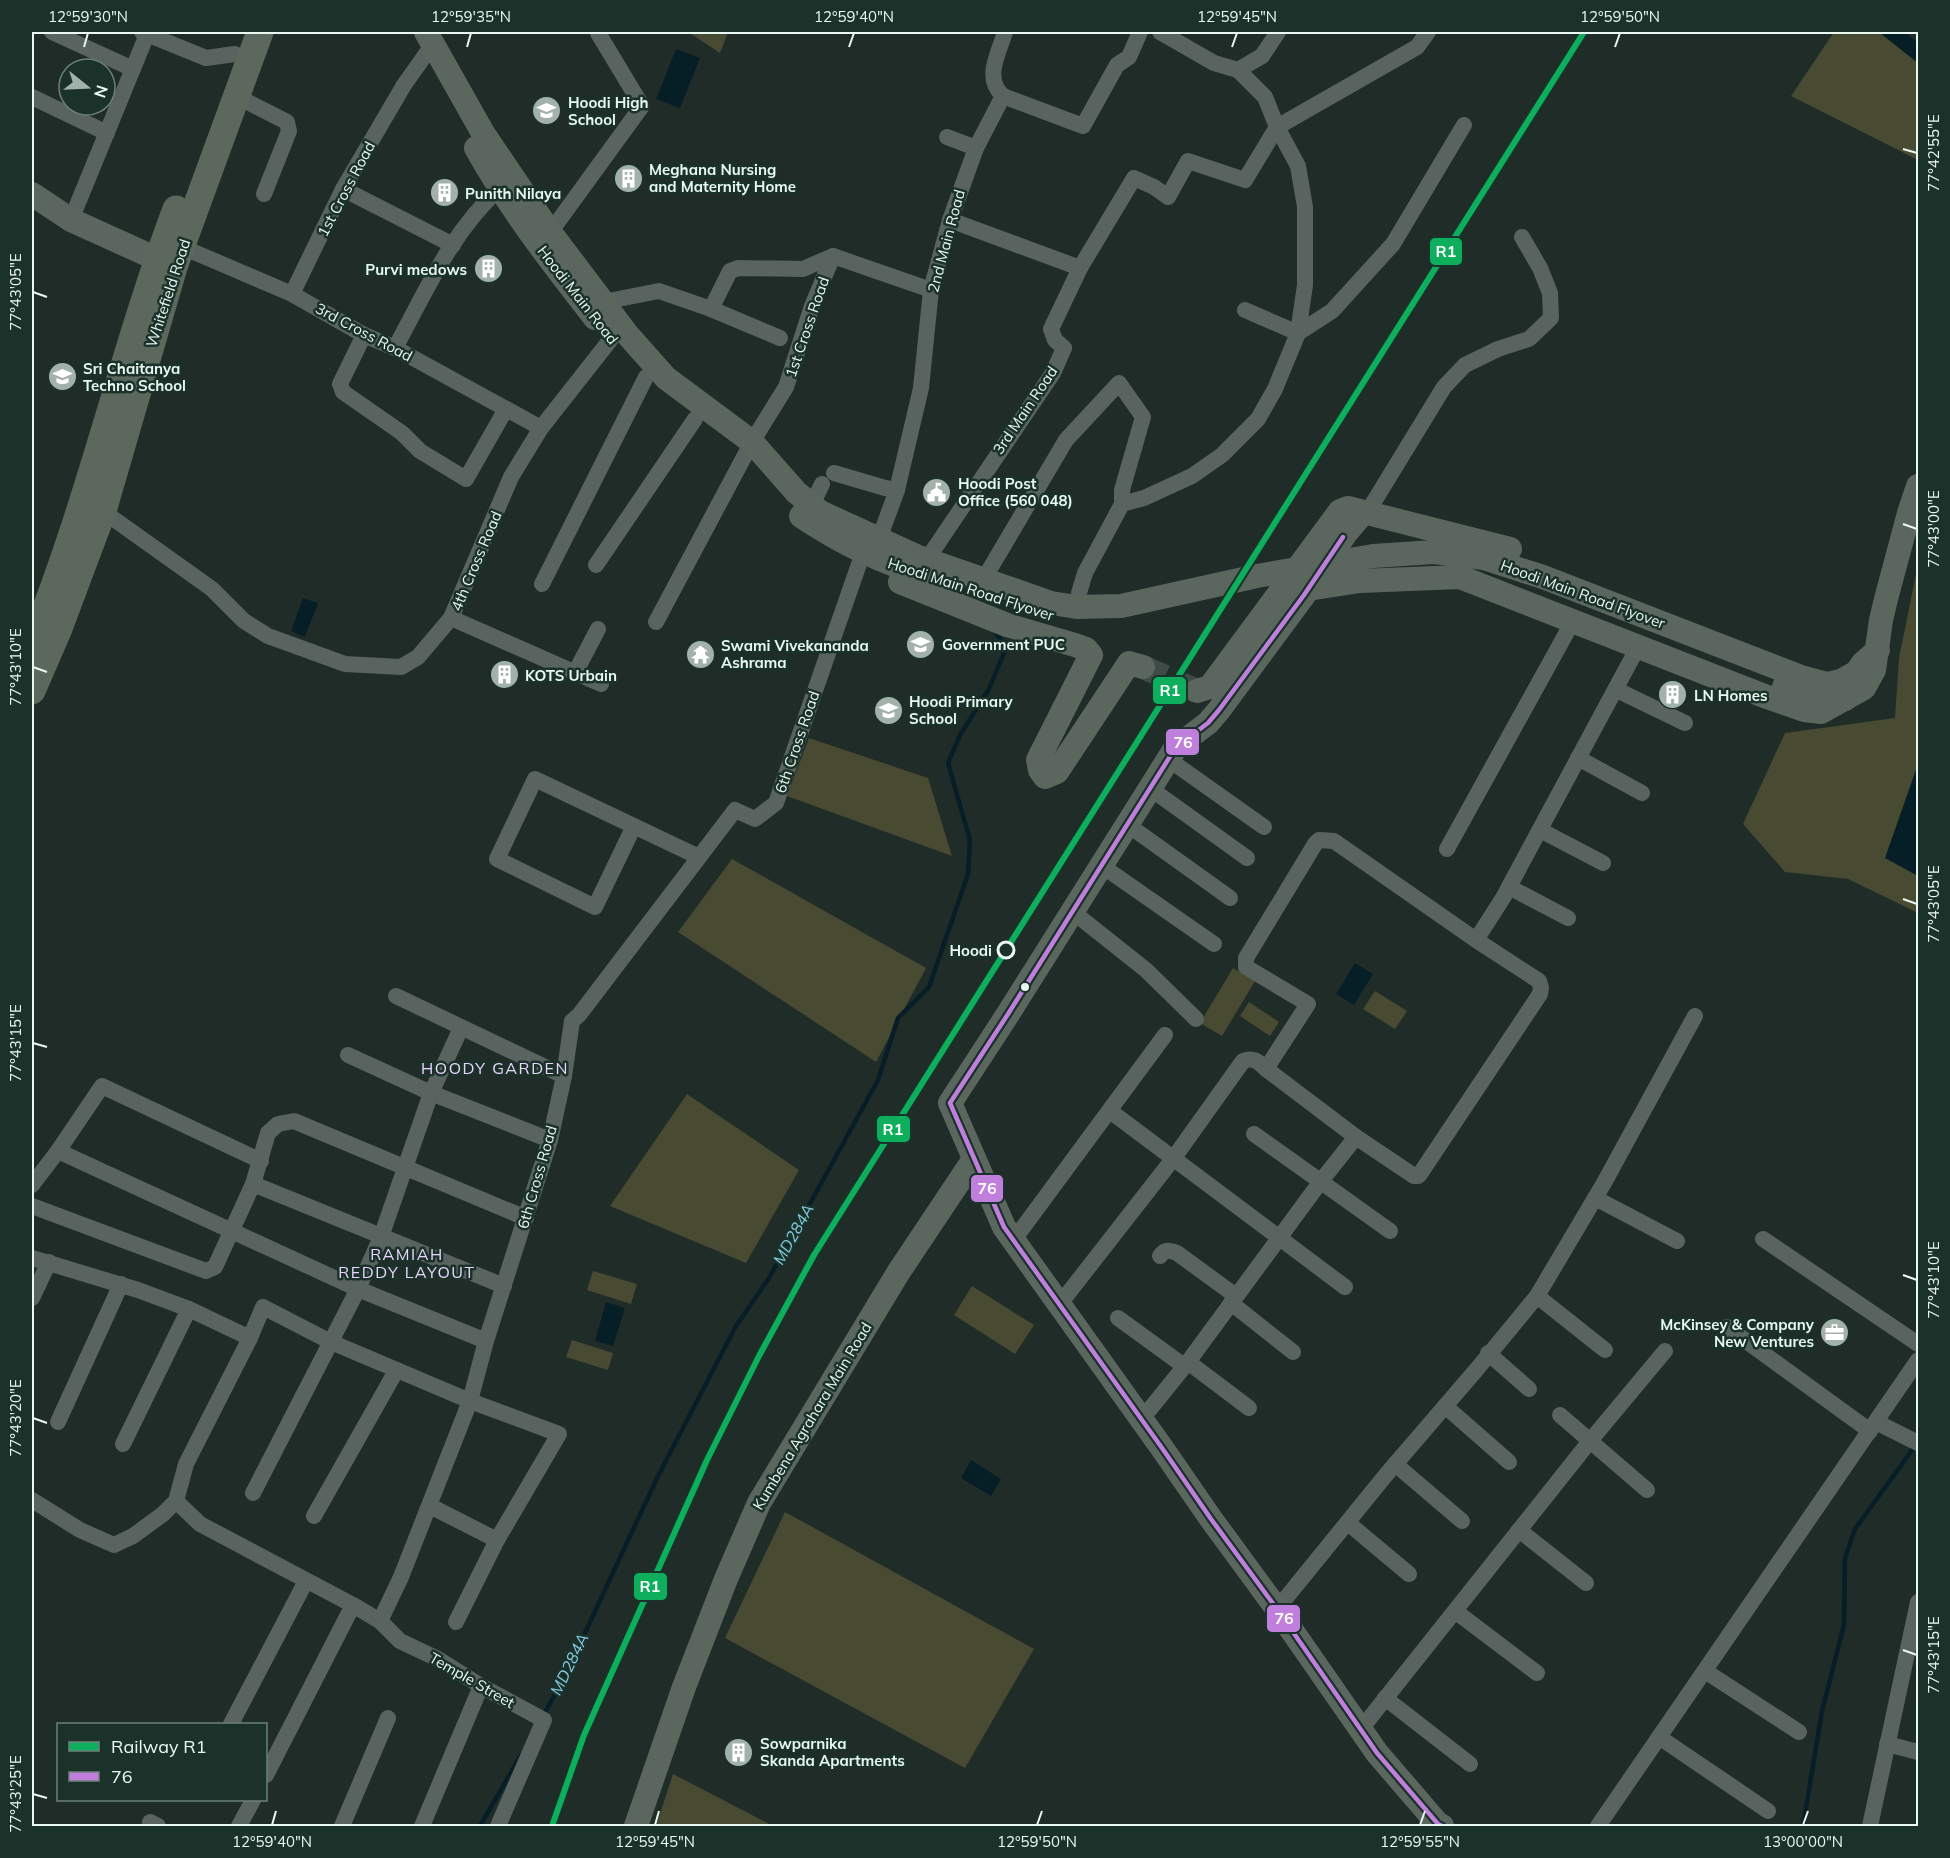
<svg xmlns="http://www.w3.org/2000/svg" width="1950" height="1858" viewBox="0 0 1950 1858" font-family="Mulish,sans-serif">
<rect width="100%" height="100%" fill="#202c28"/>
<g fill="#484a32">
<path d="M688,32H728L720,53Z"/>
<path d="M1834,32H1879L1918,63V160L1791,96Z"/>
<path d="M1918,564V913L1848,879L1785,872L1743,824L1785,733L1895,718L1899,658Z"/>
<path d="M809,738L928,778L952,856L787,796Z"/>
<path d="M732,859L926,968L876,1062L678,932Z"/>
<path d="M1233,968L1255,981L1222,1036L1200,1023Z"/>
<path d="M1375,991L1407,1011L1395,1029L1363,1009Z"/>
<path d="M1249,1002L1279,1022L1270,1036L1240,1016Z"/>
<path d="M687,1094L799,1170L746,1263L610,1206Z"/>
<path d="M593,1271L637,1284L631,1304L587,1290Z"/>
<path d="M972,1286L1034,1325L1015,1354L954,1315Z"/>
<path d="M572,1340L613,1353L608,1370L566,1357Z"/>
<path d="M785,1512L1034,1649L965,1768L725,1638Z"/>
<path d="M673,1774L773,1826H656Z"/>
</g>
<g fill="#061f27">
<path d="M1879,32H1905L1918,43V63Z"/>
<path d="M676,49L700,58L680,108L656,99Z"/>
<path d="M303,598L318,603L305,637L291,631Z"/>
<path d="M1918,764V876L1885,858Z"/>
<path d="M1355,963L1373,974L1354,1005L1336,994Z"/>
<path d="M606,1302L625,1308L613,1346L595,1341Z"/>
<path d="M971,1460L1001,1479L991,1496L961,1478Z"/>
</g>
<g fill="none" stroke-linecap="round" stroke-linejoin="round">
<g stroke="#061f27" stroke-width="4.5">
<path d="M543,1716L563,1680L658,1476L736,1326L769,1278L878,1080L898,1018L929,987L968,874L970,840L948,763L960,735L989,689L1006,648L994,630"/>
<path d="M480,1826L521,1755"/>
<path d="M1803,1826L1822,1711L1844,1625L1845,1558L1855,1529L1915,1446"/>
</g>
<path stroke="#3e4b46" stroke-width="24" stroke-dasharray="24 12" stroke-linecap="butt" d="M1143,667L1197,691"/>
<g stroke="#59635f" stroke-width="16">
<path d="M52,32L133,69"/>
<path d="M142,32L206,58L235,54"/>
<path d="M1238,70L1262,56L1278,32"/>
<path d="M236,96L287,122L289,131L264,194"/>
<path d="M1003,96L1083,126L1117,65L1129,57L1140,32"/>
<path d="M32,97L107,133"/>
<path d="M947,137L976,148"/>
<path d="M343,189L453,245"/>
<path d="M71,220L148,32"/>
<path d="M950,220L1080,268"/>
<path d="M546,238L642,106L598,33L599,32"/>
<path d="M182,247L292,294L364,335L395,348L541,428"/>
<path d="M292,294L343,189L404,85L433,44"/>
<path d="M603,302L659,291L711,309L780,338"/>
<path d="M711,309L730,271L738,268L803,269L833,256"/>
<path d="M1245,310L1298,333L1332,311L1393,244L1464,125"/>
<path d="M364,335L340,384L343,392L402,433L420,451L466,479L506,409"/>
<path d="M395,348C425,293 452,231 499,189"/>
<path d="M834,473L885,488L897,490"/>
<path d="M813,503L822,484"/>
<path d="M97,507L212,589L244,621L268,636L345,664L401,667L418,657L451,618L511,477L541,428L611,339"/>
<path d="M1367,513L1444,387L1465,365L1498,349L1529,339L1551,318L1550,293L1540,268L1522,237"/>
<path d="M882,531L897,490L921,388L931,290L950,220L976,148L1003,96C983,78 999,53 1005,32"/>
<path d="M932,552L1053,373L1064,348L1055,340L1051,329L1080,268L1134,178L1154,187L1168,197L1188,161L1245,180L1277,127L1417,47L1428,32"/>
<path d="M596,565L695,419"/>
<path d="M988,572L1066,440L1119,383L1143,417L1122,490V504"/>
<path d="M542,584L646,377"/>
<path d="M1079,593L1085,573L1122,504L1144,498L1192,476L1222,455L1258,419L1275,389L1298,333L1305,285V207L1298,166L1277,127L1265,97L1238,70L1214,63L1160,32"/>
<path d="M451,618L601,684"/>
<path d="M656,622L752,442L786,387L812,306L833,256L931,290"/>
<path d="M575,673L598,629"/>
<path d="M1617,690L1685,723"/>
<path d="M1578,758L1642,793"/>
<path d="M1168,759L1264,827"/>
<path d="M1151,789L1247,858"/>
<path d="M1128,825L1230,898"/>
<path d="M634,826L595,907L497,859L535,779L699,857"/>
<path d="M1540,830L1603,863"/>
<path d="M1447,849L1573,621"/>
<path d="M1102,866L1214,944"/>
<path d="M1509,887L1568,918"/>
<path d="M1073,912L1146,970L1196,1019"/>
<path d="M1476,940L1334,841L1319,840L1315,844L1246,958V967L1308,1004L1266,1069L1356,1137L1414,1176H1418L1420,1174L1540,994L1541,988L1539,981L1476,940L1503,898L1638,647"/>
<path d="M396,996L564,1076"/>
<path d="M348,1055L431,1093L550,1140"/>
<path d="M1110,1111L1345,1287"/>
<path d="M1254,1134L1390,1231"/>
<path d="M58,1151L358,1289L486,1341"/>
<path d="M253,1184L504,1286"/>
<path d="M32,1185L58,1151L102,1086L261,1161"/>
<path d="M1595,1198L1677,1241"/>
<path d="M32,1206L206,1271L215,1267L253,1184L268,1133L278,1124L294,1121L526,1218"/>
<path d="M1763,1239L1918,1344"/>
<path d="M1013,1241L1165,1035"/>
<path d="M1160,1256C1165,1249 1169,1250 1177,1253L1236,1296"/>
<path d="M32,1258L138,1290L189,1309L250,1338L263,1307L331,1342L470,1401L486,1341L550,1140L564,1076L572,1021L579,1015L735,810L755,819L776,803L859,564"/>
<path d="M1537,1296L1605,1350"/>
<path d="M32,1298L49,1262"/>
<path d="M1231,1303L1293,1352"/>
<path d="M1059,1305L1173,1159L1243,1061C1254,1057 1259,1062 1266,1069"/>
<path d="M1118,1318L1184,1366"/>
<path d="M1727,1327L1870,1431"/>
<path d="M1488,1353L1529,1389"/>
<path d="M1188,1362L1249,1408"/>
<path d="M1445,1406L1509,1462"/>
<path d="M1560,1415L1647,1490"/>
<path d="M1139,1417L1150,1409L1188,1362L1321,1181L1356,1137"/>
<path d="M58,1422L121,1284"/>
<path d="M1876,1422L1918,1443"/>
<path d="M123,1444L189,1309"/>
<path d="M1395,1464L1462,1521"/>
<path d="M253,1493L358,1289L381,1237L431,1093L461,1028"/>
<path d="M32,1500L80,1530L114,1545L133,1536L163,1514L176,1501L186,1464L250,1338"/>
<path d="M176,1501L200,1524L353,1605L380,1621L400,1641L438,1659L481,1686L544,1720L498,1826"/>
<path d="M430,1506L497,1540"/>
<path d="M314,1516L396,1371"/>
<path d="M1348,1523L1409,1574"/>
<path d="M1519,1530L1586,1583"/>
<path d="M1277,1609L1385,1476L1477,1369L1537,1296L1604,1183L1695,1016"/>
<path d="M1455,1611L1537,1673"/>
<path d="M380,1621L401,1577L470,1401L559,1434L497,1540L456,1622"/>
<path d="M1705,1671L1799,1732"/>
<path d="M1385,1698L1470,1764"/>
<path d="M231,1724L306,1581"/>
<path d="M1361,1729L1590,1441L1665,1351"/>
<path d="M1659,1737L1768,1811"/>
<path d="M1887,1744L1918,1752"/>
<path d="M266,1775L353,1605"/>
<path d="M150,1822L158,1826"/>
<path d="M239,1826L253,1800"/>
<path d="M342,1826L388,1718"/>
<path d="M422,1826L481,1686"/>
<path d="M1598,1826L1918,1360"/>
<path d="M1870,1826L1918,1602"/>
</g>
<g stroke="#5a665e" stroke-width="24">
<path d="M426,32L483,133L550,232L627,334L666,378L752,442L796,492L820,512L916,556L1051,603L1077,607L1121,606L1257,576L1373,556L1434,552L1484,558L1543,577L1801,677L1827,684L1841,681L1857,672L1863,663L1878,650"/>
<path d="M476,148C510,209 552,263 595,318"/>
<path d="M32,194L71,220L157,259"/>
<path d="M1364,512L1346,533L1304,595L1219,710L1208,723L1176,747L1008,1014L950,1103L1004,1227L1162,1448L1211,1519L1277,1609L1377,1753L1438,1824L1442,1826"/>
<path d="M801,516C844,545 882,562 931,578"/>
<path d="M900,582L1007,625L1075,645L1086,649L1091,655L1038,760L1040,770L1045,777L1057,772L1129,663L1143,667"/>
<path d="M1308,589L1360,581L1460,577L1767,697L1804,710L1821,712L1864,688L1874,670L1881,620L1886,599L1909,513L1918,486"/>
<path d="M1784,687L1816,699H1845"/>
<path d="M1197,691L1210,687L1340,511L1348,508L1510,549"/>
<path d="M636,1826L684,1687L726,1579L759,1503L898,1273L974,1159"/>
</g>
<g stroke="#5c685e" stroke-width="27">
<path d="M32,643C90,502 122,352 176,209"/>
<path d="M32,691L58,631L103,511L174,267L260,32"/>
</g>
<defs>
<path id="bus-1" d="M1343,537L1304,595L1219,710L1208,723L1176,747L1008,1014L950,1103L1004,1227L1162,1448L1211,1519L1277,1609L1377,1753L1438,1824L1442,1826"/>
</defs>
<use href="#bus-1" stroke="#1a3229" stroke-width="9"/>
<use href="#bus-1" stroke="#c07fdc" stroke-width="4.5"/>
<defs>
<path id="rail-1" d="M552,1826L584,1735L707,1460L759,1356L814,1255L1584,32"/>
</defs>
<use href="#rail-1" stroke="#1a3229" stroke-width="10"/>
<use href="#rail-1" stroke="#0daf5c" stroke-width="6"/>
</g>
<path fill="none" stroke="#eaf8f2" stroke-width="2" d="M84,47L88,33M467,47L471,33M849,47L854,33M1232,47L1237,33M1615,47L1620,33M1903,149L1917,153M33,292L47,297M1903,524L1917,529M33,667L47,672M1903,899L1917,904M33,1043L47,1047M1903,1275L1917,1280M33,1418L47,1423M1903,1650L1917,1655M33,1794L47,1798M272,1825L276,1811M655,1825L659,1811M1037,1825L1042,1811M1420,1825L1425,1811M1803,1825L1808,1811"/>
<defs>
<symbol id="school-disc" viewBox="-11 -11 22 22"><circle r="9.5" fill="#a3b1ab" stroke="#1a3229"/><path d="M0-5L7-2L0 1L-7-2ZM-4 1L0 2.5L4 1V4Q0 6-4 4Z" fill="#fff"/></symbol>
<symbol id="building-disc" viewBox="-11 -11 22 22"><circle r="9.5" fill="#a3b1ab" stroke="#1a3229"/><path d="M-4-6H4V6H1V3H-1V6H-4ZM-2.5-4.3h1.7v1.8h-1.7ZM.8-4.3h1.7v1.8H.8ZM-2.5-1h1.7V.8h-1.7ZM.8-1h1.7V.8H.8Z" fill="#fff"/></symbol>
<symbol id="civic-disc" viewBox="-11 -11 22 22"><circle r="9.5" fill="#a3b1ab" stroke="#1a3229"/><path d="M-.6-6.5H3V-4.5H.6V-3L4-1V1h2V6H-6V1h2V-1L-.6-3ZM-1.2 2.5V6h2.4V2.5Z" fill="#fff"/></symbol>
<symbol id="temple-disc" viewBox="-11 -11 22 22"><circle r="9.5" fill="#a3b1ab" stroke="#1a3229"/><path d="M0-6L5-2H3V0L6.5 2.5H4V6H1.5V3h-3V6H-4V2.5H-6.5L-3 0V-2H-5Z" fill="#fff"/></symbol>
<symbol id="office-disc" viewBox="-11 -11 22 22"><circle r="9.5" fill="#a3b1ab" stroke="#1a3229"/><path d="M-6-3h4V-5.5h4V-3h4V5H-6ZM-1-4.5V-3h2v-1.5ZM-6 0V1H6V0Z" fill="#fff"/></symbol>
</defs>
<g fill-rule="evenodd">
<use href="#school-disc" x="530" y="94" width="33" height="33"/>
<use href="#building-disc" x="612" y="162" width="33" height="33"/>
<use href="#building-disc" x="428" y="176" width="33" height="33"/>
<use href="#building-disc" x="472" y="252" width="33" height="33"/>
<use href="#school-disc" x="46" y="360" width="33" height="33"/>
<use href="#civic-disc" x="920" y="476" width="33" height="33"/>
<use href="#school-disc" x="904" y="628" width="33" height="33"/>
<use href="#temple-disc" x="684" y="638" width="33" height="33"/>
<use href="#building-disc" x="488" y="658" width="33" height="33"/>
<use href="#building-disc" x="1656" y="678" width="33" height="33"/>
<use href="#school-disc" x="872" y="694" width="33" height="33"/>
<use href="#office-disc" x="1818" y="1316" width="33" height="33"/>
<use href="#building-disc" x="722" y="1736" width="33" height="33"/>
</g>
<circle fill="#1a3229" stroke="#eaf8f2" stroke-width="3" cx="1006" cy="950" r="8"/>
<circle fill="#eaf8f2" stroke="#1a3229" stroke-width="2" cx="1025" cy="987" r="5"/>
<g text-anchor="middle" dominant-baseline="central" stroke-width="5" stroke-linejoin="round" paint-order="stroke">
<g font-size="15" font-weight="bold" fill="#eaf8f2" stroke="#1a3229" text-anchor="start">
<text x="568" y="102">Hoodi High<tspan x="568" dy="17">School</tspan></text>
<text x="649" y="169">Meghana Nursing<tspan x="649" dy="17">and Maternity Home</tspan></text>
<text x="465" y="193">Punith Nilaya</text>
<text x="467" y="269" text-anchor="end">Purvi medows</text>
<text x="83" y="368">Sri Chaitanya<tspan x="83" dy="17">Techno School</tspan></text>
<text x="958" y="483">Hoodi Post<tspan x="958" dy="17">Office (560 048)</tspan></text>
<text x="942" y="644">Government PUC</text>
<text x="721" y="645">Swami Vivekananda<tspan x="721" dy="17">Ashrama</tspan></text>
<text x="525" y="675">KOTS Urbain</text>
<text x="1694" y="695">LN Homes</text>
<text x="909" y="701">Hoodi Primary<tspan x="909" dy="17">School</tspan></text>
<text x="1814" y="1324" text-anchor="end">McKinsey &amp; Company<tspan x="1814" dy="17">New Ventures</tspan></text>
<text x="760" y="1743">Sowparnika<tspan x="760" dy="17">Skanda Apartments</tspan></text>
</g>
<g font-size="15" fill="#eaf8f2" stroke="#1a3229">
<text transform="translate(346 189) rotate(-62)">1st Cross Road</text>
<text transform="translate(946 241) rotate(-75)">2nd Main Road</text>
<text transform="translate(168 293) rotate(-72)">Whitefield Road</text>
<text transform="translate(578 295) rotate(52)">Hoodi Main Road</text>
<text transform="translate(807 327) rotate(-71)">1st Cross Road</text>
<text transform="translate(364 332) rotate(28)">3rd Cross Road</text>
<text transform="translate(1025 410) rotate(-56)">3rd Main Road</text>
<text transform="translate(476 561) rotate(-67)">4th Cross Road</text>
<text transform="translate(971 589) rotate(18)">Hoodi Main Road Flyover</text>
<text transform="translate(1583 594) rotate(20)">Hoodi Main Road Flyover</text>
<text transform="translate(797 742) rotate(-71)">6th Cross Road</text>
<text transform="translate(537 1177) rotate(-74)">6th Cross Road</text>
<text transform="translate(812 1416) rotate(-59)">Kumbena Agrahara Main Road</text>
<text transform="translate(472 1680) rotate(30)">Temple Street</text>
</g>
<g font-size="15" font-weight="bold" fill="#eaf8f2" stroke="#1a3229" text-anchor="end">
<text x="992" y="950">Hoodi</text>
</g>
<g font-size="16" letter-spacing="1.5" fill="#ead4fe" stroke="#1a3229">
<text x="495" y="1068">HOODY GARDEN</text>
<text x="407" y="1254">RAMIAH<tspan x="407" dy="18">REDDY LAYOUT</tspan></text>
</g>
<g font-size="16" font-style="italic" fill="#87cae4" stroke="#1a3229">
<text transform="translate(793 1234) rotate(-61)">MD284A</text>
<text transform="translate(569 1664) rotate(-64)">MD284A</text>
</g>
</g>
<g stroke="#1a3229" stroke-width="2">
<rect x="1429" y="237" width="34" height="29" rx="6" fill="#0daf5c"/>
<rect x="1152" y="676" width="35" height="29" rx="6" fill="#0daf5c"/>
<rect x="1165" y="728" width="35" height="28" rx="6" fill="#c07fdc"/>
<rect x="876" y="1115" width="35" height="28" rx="6" fill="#0daf5c"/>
<rect x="970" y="1174" width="34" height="29" rx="6" fill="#c07fdc"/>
<rect x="633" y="1572" width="35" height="29" rx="6" fill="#0daf5c"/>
<rect x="1266" y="1604" width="35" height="29" rx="6" fill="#c07fdc"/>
</g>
<g font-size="16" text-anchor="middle" font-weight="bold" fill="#fff">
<text x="1446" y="257">R1</text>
<text x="1170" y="696">R1</text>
<text x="1183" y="748">76</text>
<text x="893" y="1135">R1</text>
<text x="987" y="1194">76</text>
<text x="650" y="1592">R1</text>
<text x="1284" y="1624">76</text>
</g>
<rect width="1950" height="1858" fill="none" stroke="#1a3229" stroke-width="66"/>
<rect x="57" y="1723" width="210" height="78" fill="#1a3229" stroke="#6d8179" stroke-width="1.5"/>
<rect x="69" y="1742" width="30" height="9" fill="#0daf5c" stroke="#6d8179" stroke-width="1.5"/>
<text x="111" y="1753" font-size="18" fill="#eaf8f2">Railway R1</text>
<rect x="69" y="1772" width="30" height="9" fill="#c07fdc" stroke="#6d8179" stroke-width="1.5"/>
<text x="111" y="1783" font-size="18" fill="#eaf8f2">76</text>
<g transform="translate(87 87) rotate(108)"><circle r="28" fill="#1a3229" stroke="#6d8179" stroke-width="1.5"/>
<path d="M0-4.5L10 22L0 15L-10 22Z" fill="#a3b1ab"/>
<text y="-9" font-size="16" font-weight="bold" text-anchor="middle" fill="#eaf8f2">N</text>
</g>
<rect x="33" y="33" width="1884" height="1792" fill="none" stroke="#eaf8f2" stroke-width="2"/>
<g font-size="15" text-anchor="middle" fill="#eaf8f2">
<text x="88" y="22">12°59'30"N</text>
<text x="471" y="22">12°59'35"N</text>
<text x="854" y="22">12°59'40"N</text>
<text x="1237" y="22">12°59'45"N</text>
<text x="1620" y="22">12°59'50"N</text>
<text transform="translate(1934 153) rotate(-90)" y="5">77°42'55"E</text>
<text transform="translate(16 292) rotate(-90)" y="5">77°43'05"E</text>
<text transform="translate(1934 529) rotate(-90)" y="5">77°43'00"E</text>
<text transform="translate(16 667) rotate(-90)" y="5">77°43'10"E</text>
<text transform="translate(1934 904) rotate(-90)" y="5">77°43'05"E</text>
<text transform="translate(16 1043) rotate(-90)" y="5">77°43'15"E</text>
<text transform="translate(1934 1280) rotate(-90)" y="5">77°43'10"E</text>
<text transform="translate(16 1418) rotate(-90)" y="5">77°43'20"E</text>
<text transform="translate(1934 1655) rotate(-90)" y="5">77°43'15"E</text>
<text transform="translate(16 1794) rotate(-90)" y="5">77°43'25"E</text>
<text x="272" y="1847">12°59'40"N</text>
<text x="655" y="1847">12°59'45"N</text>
<text x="1037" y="1847">12°59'50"N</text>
<text x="1420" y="1847">12°59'55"N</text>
<text x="1803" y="1847">13°00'00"N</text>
</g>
</svg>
